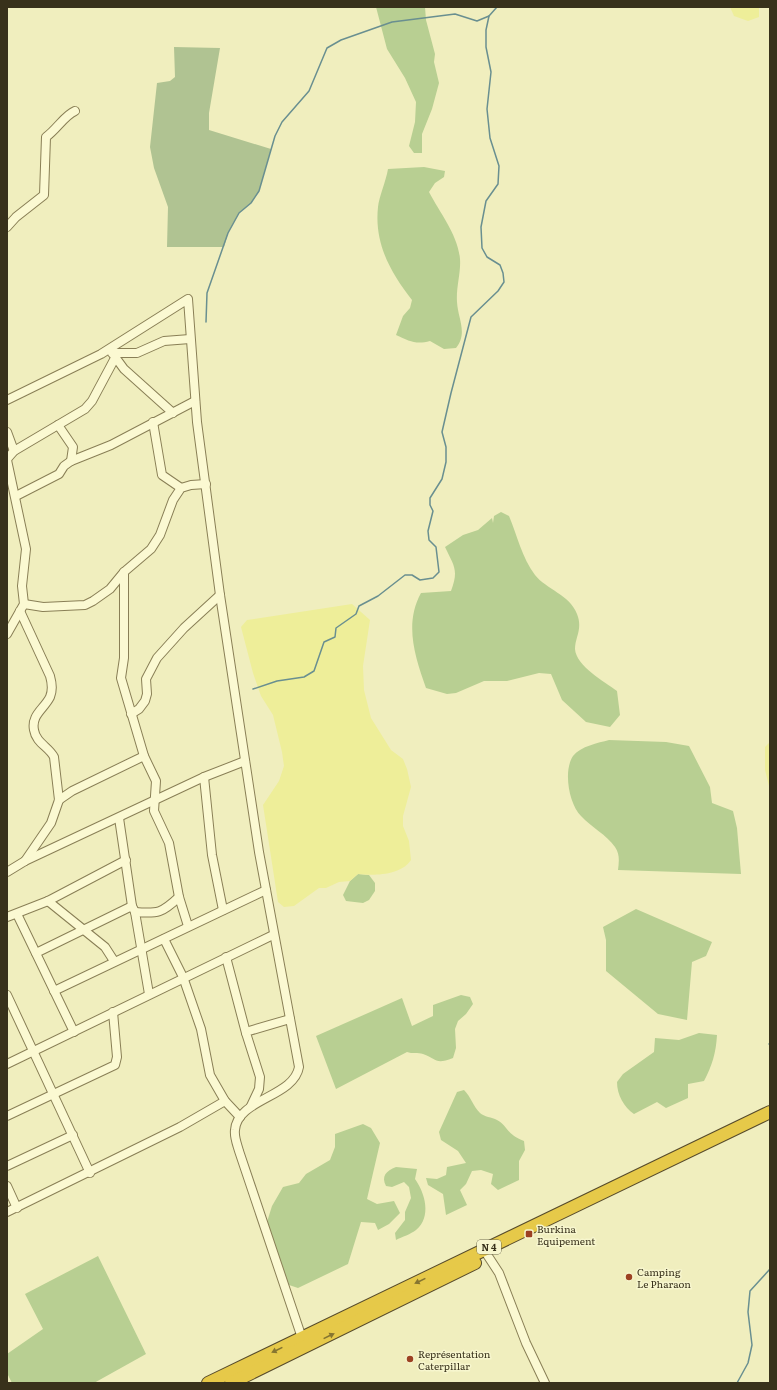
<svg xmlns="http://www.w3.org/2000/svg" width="777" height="1390" viewBox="0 0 777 1390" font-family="Literata,serif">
<rect width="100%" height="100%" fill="#f0eebe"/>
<g fill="#b8cf92">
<path d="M376,7H425L426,20L435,54L434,62L439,83L432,109L422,134V153H414L409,146L415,122L416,102L405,78L387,49Z"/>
<path d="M424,167L445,171L444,177L435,183L429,192C440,213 458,235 460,259C461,273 456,287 457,302C458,319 468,333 456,348L444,349L430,341C416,345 409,341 396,335L403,316L410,308L412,300C391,273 374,244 378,207C379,197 386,181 388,169Z"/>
<path d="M501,512L509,516C517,535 522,558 535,575C546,589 570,595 577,614C583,629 575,637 575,649C576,666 605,682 617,691L620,715L610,727L586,722L562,700L551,674L539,673L507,681H484L456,693L447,694L426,688C415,657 404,624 421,593L451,591C459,570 454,566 445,547L463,535L478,530L492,518L493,523L494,516Z"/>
<path d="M609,740L666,742L689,746L710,787L712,803L733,811L737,828L741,874L618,870C619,862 620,854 615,847C607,835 591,827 581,816C569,804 563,771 573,756C581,746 598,743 609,740Z"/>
<path d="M358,874L369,875L375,883V891L369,900L363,903L346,901L343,895L350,881Z"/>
<path d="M636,909L712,942L706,956L692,962L687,1020L658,1014L606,971V940L603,927Z"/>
<path d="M461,995L470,997L473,1004L466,1014L458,1021L455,1029L456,1048L453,1058C435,1065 437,1059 423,1054C418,1052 412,1054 407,1052L336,1089L316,1036L402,998L412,1026L433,1016V1005Z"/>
<path d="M699,1033L717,1035C716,1053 712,1066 704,1081L688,1084V1098L666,1108L657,1102L634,1114C624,1107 617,1095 617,1082L623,1074L654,1052L655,1038L679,1040Z"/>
<path d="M464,1090C471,1097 473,1106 480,1113C484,1117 492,1117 497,1120C507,1125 507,1135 524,1141L525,1150L519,1161V1180L498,1190L491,1184L493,1174L481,1170L472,1171L466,1184L460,1190L467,1205L446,1215L443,1194L428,1185L426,1178L437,1179L446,1175L447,1167L466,1163L458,1151L441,1140L439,1132L457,1092Z"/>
<path d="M363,1124L371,1128L380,1143L367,1199L377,1204L394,1201L400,1213L389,1224L378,1230L375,1223L361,1222L348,1264L298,1288L289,1285L267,1222L272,1206L283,1187L299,1183L306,1174L330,1160L335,1147V1134Z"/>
<path d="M396,1167L417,1169L415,1179C425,1193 432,1217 416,1230C411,1234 402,1237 396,1240L395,1233L405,1220V1212L411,1198L409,1187L404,1182L392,1187L386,1186C381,1176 386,1171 396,1167Z"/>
<path d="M98,1256L146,1354L94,1383H12L7,1373V1354L43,1329L25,1294Z"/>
</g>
<g fill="#ee9">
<path d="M730,7H759V17L748,21L734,16Z"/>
<path d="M352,604L370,620L363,666L364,690L371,718L391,750L403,759L407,769L411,787L403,816V826L409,841L411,860C401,875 375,876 358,874L350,881L339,882L326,888H319L294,906L284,907L278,902L263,805L279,781L284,766L282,752L273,715L261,696L253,673L241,627L247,620Z"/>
<path d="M770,742V790L765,770V747Z"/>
</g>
<path fill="#b0c392" d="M174,47L220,48L209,113V130L271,149L259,191L251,203L239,213L228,233L224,247H167L168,207L154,168L150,147L157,83L170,81L175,77Z"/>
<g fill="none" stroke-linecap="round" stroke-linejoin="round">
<g stroke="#698f90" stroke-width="1.5">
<path d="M206,322L207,293L228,233L239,213L251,203L259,191L275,136L282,122L309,91L327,48L341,40L392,22L455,14L477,21L489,16"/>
<path d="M253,689L277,681L304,677L314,671L324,642L335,637L336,628L356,614L359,606L378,596L405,575H412L420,580L433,578L439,572L436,547L429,540L428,531L433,511L430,505V498L442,479L446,462V447L442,432L451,393L471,317L498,291L504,282L503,273L500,265L487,257L482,248L481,227L486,201L498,184L499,166L490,138L487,109L491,72L486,47V30L489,16L497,7"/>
<path d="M769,1044L770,1043"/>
<path d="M737,1383L748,1363L752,1345L748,1312L750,1291L770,1269"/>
</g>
<defs>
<g id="minor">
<path d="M7,227L16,217L44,195L46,137C57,129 65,115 75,111"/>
<path d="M112,353H137L164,341L190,339"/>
<path d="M113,354L124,369L173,413"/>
<path d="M7,400L101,354L188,299L197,422L220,595L259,852L299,1067C294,1097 237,1099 235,1130C234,1137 237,1144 239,1151L302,1338"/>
<path d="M153,422L162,475L181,488"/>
<path d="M58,425L73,447L71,461"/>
<path d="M7,432L14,451"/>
<path d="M7,459L14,451L85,409L92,401L115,358"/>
<path d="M7,460L26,549L22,586L24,604L7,634"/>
<path d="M16,496L59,474L64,466L71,461L111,445L195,401"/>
<path d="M124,572V658L121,678L144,756L156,781L154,811L169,843L179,897L188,926"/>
<path d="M24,604L43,607L85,605L93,601L110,589L124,572L151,549L160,535L173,500L181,488L191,485L206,484"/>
<path d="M20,611L50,676C52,683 53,690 50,697C44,709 31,715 34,730C36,743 49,747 54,757L59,800L51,823L25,861"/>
<path d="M131,714L139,709L145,701L147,694L146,679L157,658L184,628L220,595"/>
<path d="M204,777L212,855L223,910"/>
<path d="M59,800L72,791L144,756"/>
<path d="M119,818L132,906L135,912L149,994"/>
<path d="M7,872L25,861L204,777L245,761"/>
<path d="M48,901L105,947L114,961"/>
<path d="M135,912C158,914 162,913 179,897"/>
<path d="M17,914L74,1032"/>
<path d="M7,917L48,901L126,860"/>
<path d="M164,939L183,977L201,1029L210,1075L225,1101L240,1117"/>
<path d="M36,953L132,906"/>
<path d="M226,957L246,1033"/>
<path d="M54,991L266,890"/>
<path d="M7,995L90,1173"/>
<path d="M7,1064L273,935"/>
<path d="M251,1106L259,1089L260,1077L246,1033L249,1031L290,1019"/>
<path d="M7,1116L115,1065L117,1057L113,1012"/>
<path d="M7,1166L73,1135"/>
<path d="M7,1186L17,1208"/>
<path d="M7,1212L180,1127L225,1101"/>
<path d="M484,1250L499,1273L526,1343L545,1383"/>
</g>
<g id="highway">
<path d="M208,1383L770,1112"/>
<path d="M231,1383L475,1263"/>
</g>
</defs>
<use href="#minor" stroke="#897f56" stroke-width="10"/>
<use href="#highway" stroke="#574b2b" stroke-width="14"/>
<use href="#minor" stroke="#fbf9d2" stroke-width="8"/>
<use href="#highway" stroke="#e6c949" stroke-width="12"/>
</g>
<defs><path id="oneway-solid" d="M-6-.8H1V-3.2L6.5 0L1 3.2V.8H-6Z"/></defs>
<g fill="#867530">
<use href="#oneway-solid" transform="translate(420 1281) rotate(154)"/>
<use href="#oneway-solid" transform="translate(329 1336) rotate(-26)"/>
<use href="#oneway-solid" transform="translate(277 1350) rotate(154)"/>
</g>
<g fill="#9c4122" stroke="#f7f6ce" stroke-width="1.5">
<rect x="525" y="1230" width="8" height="8" rx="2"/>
<circle cx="629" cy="1277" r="4"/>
<circle cx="410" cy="1359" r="4"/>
</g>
<g text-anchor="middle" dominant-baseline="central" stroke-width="3" stroke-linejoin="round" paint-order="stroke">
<rect fill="#f7f6ce" stroke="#716c51" stroke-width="1" x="477" y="1240" width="24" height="14" rx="3"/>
<g font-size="9" font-weight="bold" fill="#38311b">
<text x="489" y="1247">N 4</text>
</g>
<g font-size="10" fill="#38311b" stroke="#f7f6ce" text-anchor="start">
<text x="537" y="1228">Burkina<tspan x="537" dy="12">Equipement</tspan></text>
<text x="637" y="1271">Camping<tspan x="637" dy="12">Le Pharaon</tspan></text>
<text x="418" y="1353">Représentation<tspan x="418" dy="12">Caterpillar</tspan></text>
</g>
</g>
<rect width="777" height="1390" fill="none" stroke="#38311b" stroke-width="16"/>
</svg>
